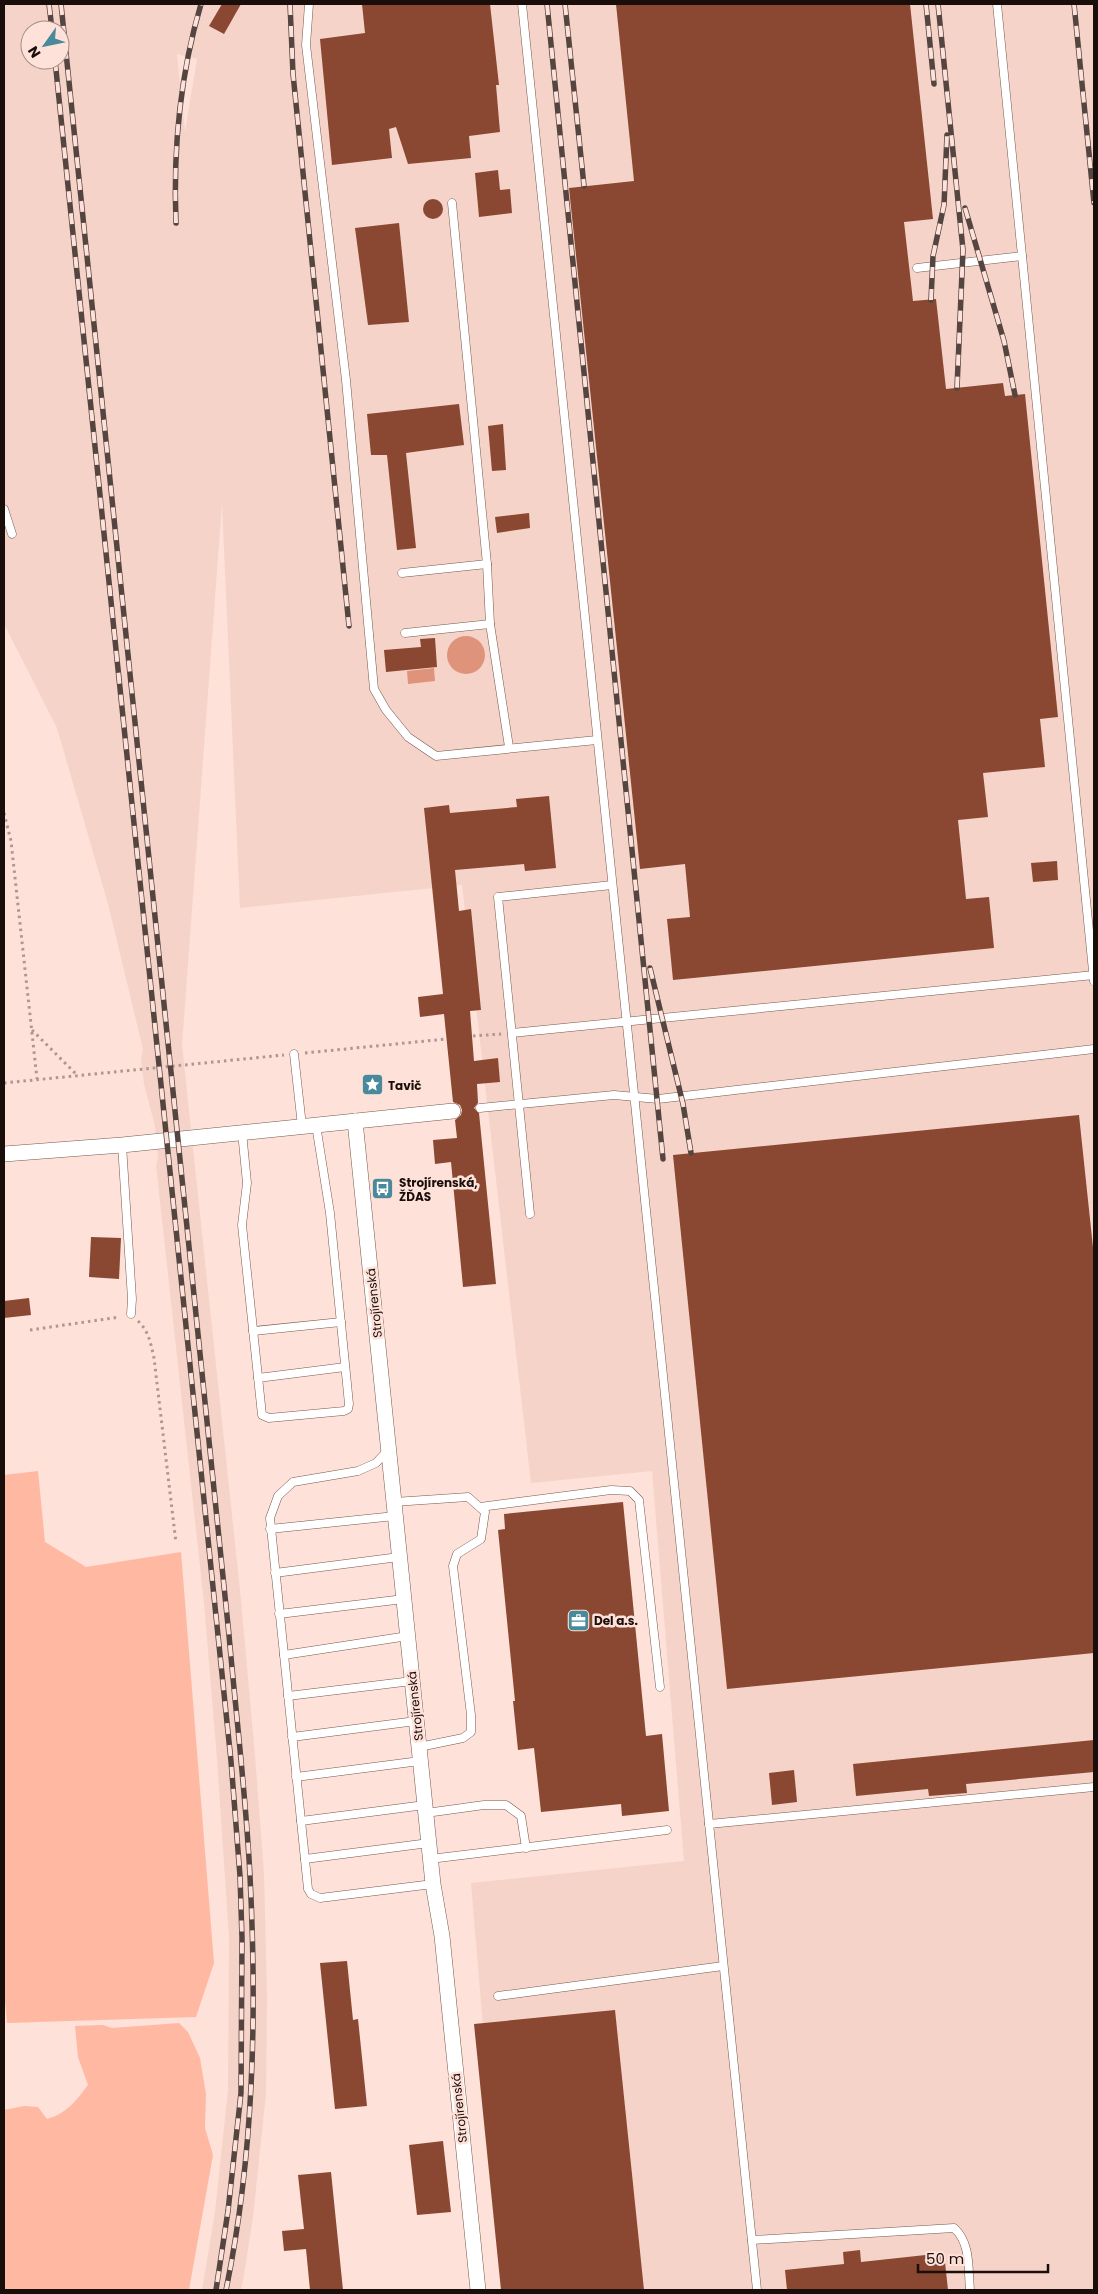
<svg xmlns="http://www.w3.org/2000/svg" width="1098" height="2294" viewBox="0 0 1098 2294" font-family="Poppins,sans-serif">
<rect width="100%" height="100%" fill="#fee1d8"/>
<path fill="#f6d3c8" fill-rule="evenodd" d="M4,4H1094V2290H505L471,1883L684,1861L652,1471L531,1483L462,885L240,908L222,503L182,1045L241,1600L255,1756L264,1873L267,1996L266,2093L253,2217L243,2281L241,2290H202L215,2212L228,2090L229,1937L217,1759L204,1603L156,1165L158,1159L155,1126L144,1084L141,1059L143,1049L108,904L57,728L4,624ZM30,30H60V60H30ZM177,54L197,59L185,131Z"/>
<g fill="#ffb9a2">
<path d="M38,1471L45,1542L86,1567L181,1552L214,1963L196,2017L7,2023L4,1990V1475Z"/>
<path d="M179,2023L188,2032L200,2058L206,2094L205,2128L213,2155L189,2290H4V2110L24,2106L38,2107L47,2119C66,2114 77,2100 88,2085L78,2057L75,2026L103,2025L112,2028Z"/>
</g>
<g fill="#de937a">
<circle cx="466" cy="655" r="19"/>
<path d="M434,668L435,681L408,684L407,671Z"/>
</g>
<g fill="#8a4731">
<path d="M222,4H241L224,34L209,26Z"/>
<path d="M362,4H490L499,85H496L500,132L469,136L471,158L408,164L396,127L389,129L392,158L332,165L320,39L365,33Z"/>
<path d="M616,4H910L933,219L904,222L913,301L936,299L946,389L1003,383L1005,396L1025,394L1058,717L1040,719L1045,767L983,773L988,817L958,820L966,899L989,897L994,948L673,980L667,919L690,917L685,864L640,869L569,188L634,181Z"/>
<path d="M498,170L500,190L510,189L512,213L479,217L475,173Z"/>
<circle cx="433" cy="209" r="10"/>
<path d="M399,223L409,322L368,325L355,228Z"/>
<path d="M459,404L464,445L406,453L416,548L397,550L387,455H371L367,414Z"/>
<path d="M503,424L506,470L492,471L488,426Z"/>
<path d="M529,513L530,528L497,533L495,517Z"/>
<path d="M435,638L437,667L386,672L384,650L421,647L420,639Z"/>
<path d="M549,796L556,868L525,871L524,864L455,870L459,911L471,909L481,1010L470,1011L474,1061L498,1058L500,1082L477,1084L478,1103L474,1108L479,1113L496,1284L463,1287L451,1162L435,1164L433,1140L457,1138L455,1120L461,1115L462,1110L460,1105L453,1102L444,1014L420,1017L418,997L443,994L424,808L449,805L450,813L517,807L516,799Z"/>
<path d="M1057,861L1058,880L1033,882L1031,863Z"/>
<path d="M1079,1115L1094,1257V1653L727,1689L673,1155Z"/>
<path d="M91,1237L121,1238L119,1279L89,1277Z"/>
<path d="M29,1298L31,1315L4,1318V1301Z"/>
<path d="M623,1502L646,1736L662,1734L669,1811L622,1816L621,1804L541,1812L534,1748L518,1750L513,1701H515L498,1530L505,1529L504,1514Z"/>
<path d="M1094,1740V1772L966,1784L967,1793L929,1796L928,1789L856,1796L853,1764Z"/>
<path d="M794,1770L797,1802L772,1805L769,1773Z"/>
<path d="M347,1961L353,2020L358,2019L367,2106L335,2109L320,1963Z"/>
<path d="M615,2010L644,2290H501L474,2024Z"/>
<path d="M443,2141L451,2212L417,2215L409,2145Z"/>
<path d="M331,2172L343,2290H310L306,2249L284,2251L282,2231L304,2229L298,2175Z"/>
<path d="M860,2250L861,2262L944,2253L948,2290H787L785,2270L844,2264L843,2252Z"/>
</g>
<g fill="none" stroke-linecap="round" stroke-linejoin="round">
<defs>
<g id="service">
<path d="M309,4L306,45L346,380L374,689L386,710L408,737L436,756L597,740"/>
<path d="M522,4L757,2290"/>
<path d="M997,4L1094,981"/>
<path d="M452,203L487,564L490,624L509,747"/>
<path d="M917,268L1022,256"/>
<path d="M4,509L12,534"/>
<path d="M402,573L487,564"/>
<path d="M405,633L490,624"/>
<path d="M512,1033L1094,975"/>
<path d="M294,1054L302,1126"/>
<path d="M480,1108L614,1095L658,1099L1094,1049"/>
<path d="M242,1132L247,1183L242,1225L262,1415L269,1418L344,1411L348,1409L349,1404L330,1213L316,1125"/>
<path d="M122,1145L132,1299L131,1314"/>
<path d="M530,1214L498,897L612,885"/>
<path d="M253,1331L341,1322"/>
<path d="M258,1378L345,1367"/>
<path d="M388,1450L376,1463L358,1471L293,1482L278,1496L270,1518L308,1889L311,1894L320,1898L433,1884"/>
<path d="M394,1502L468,1497L485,1512L481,1539L457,1554L453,1566L471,1715V1732L463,1738L419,1747"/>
<path d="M480,1507L611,1490L630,1491L639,1500L660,1687"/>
<path d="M270,1529L395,1516"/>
<path d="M275,1573L399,1557"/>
<path d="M279,1614L404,1599"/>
<path d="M284,1655L408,1636"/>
<path d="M288,1696L412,1681"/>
<path d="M292,1737L416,1721"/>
<path d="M296,1777L420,1761"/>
<path d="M426,1813L484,1805H506L521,1816L526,1848"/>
<path d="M301,1821L425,1805"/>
<path d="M709,1824L1094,1787"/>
<path d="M305,1859L429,1843"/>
<path d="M430,1859L667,1830"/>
<path d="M498,1996L723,1966"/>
<path d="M752,2240L954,2228C971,2243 968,2269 970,2290"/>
</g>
<g id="minor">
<path d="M355,1121L433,1884L442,1936L478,2290"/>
<path d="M4,1154L122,1145L453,1111"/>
</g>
</defs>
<use href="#service" stroke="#76584e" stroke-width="9"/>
<use href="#minor" stroke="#76584e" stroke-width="16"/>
<g stroke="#ae9790" stroke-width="3" stroke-dasharray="2.5 4" stroke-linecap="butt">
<path d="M4,813L11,841L37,1079"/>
<path d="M32,1030L77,1075"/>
<path d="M473,1036L501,1034"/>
<path d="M305,1053L446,1039"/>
<path d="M4,1083L284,1055"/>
<path d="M138,1321C149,1331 151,1345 154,1358L176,1543"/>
<path d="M30,1330L120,1317"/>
</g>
<use href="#service" stroke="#fff" stroke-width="8"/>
<use href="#minor" stroke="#fff" stroke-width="15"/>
<defs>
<g id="rail">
<path d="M49,4L52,30"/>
<path d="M61,4L229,1635C236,1715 246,1796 250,1876C257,2014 254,2155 226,2290"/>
<path d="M290,4L293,74L349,626"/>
<path d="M547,4L663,1159"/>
<path d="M565,4L584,186"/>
<path d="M926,4L934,84"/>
<path d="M938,4L963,250L957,388"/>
<path d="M1074,4L1094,203"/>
<path d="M55,60L231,1761L240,1876L242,1938L241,2093L228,2211L216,2290"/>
<path d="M965,208L1004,341L1015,395"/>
<path d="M176,223C173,149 180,75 201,4"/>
<path d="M931,300L933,256L944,205L947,135"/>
<path d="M650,968L683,1104L691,1153"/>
</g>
</defs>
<use href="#rail" stroke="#554540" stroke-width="5.5"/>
<use href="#rail" stroke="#fee1d8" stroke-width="4" stroke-dasharray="11" stroke-linecap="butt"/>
</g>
<defs>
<symbol id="sight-square" viewBox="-11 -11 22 22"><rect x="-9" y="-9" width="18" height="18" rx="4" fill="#48899b" stroke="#fee1d8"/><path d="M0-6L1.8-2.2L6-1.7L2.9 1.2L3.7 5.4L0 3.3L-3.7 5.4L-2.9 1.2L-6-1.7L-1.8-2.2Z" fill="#fff"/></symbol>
<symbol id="bus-square" viewBox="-11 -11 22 22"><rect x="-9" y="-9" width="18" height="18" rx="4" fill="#48899b" stroke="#fee1d8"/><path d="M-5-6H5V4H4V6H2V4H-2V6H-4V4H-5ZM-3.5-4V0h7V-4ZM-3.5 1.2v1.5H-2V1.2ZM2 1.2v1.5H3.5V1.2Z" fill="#fff"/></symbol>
<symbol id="office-square" viewBox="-11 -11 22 22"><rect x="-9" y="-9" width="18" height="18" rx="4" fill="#48899b" stroke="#fee1d8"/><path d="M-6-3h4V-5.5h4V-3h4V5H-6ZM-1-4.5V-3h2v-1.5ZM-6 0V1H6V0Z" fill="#fff"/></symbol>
</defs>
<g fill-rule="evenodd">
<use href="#sight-square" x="360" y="1072" width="25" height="25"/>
<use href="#bus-square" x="370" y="1176" width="25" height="25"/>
<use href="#office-square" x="566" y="1608" width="25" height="25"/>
</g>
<g text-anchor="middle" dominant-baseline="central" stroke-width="5" stroke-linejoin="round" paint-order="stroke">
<g font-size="12" font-weight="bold" fill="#1a0e0b" stroke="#fee1d8" text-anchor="start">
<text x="388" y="1085">Tavič</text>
<text x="399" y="1182">Strojírenská,<tspan x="399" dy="14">ŽĎAS</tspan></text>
<text x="594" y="1620">Del a.s.</text>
</g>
<g font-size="12" fill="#1a0e0b" stroke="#fee1d8">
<text transform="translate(374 1303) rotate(-96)">Strojírenská</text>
<text transform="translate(415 1706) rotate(-96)">Strojírenská</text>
<text transform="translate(459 2108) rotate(-96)">Strojírenská</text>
</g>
</g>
<rect width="1098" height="2294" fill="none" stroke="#1a0e0b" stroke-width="10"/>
<g transform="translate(45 45) rotate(237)"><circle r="24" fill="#fee1d8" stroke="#a38d86"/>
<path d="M0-4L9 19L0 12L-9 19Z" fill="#48899b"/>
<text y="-8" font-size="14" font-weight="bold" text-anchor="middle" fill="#1a0e0b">N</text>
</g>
<path d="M918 2264v8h130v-8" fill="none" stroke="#1a0e0b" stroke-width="2.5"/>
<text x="926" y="2264" font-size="15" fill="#1a0e0b" stroke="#fee1d8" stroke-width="4" paint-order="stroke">50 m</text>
</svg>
